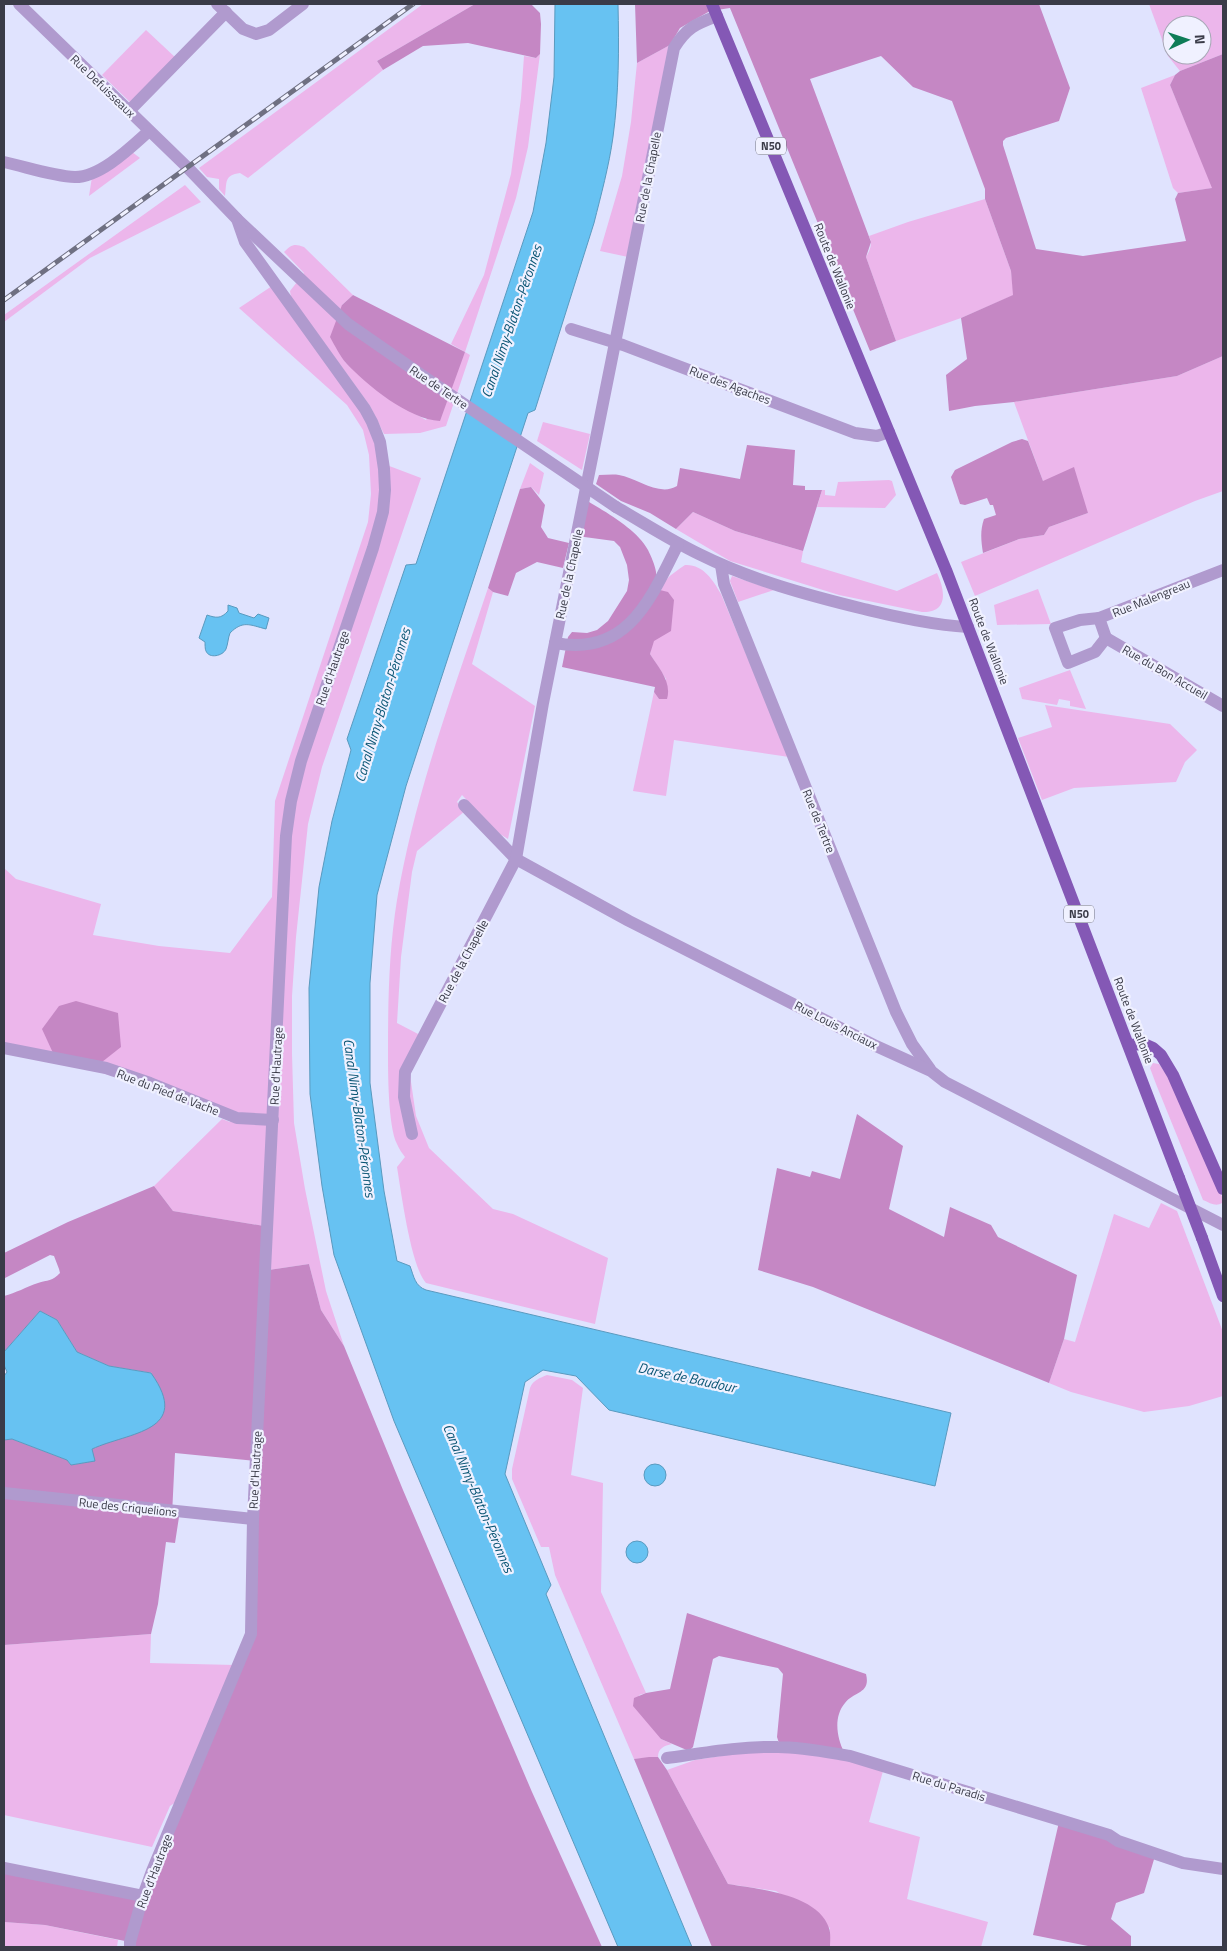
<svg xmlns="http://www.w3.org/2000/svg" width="1227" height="1951" viewBox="0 0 1227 1951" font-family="'Titillium Web',sans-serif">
<rect width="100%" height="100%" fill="#e0e3fe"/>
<g fill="#ecb6eb" fill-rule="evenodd">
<path d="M423,4H475L377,61L383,70L248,178L240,173C224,175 227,182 225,196L219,189V179L207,177L199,168Z"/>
<path d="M1149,4H1223V54L1180,71L1168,56ZM1172,25H1202V55H1172Z"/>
<path d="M146,30L177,59L132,104L102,75Z"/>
<path d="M670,45L628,257L600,251L622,176L631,122L637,63Z"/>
<path d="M540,54L528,147L516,198L465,352L470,355L446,426L420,433L384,434L370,406L291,297L290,291L304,273L284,252C291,245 294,243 304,247L353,295L342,305L345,362L387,398L426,420L465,352L451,344L484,275L511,174L521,98L524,56L536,58Z"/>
<path d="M1175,75L1170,85L1213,188L1178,193L1173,188L1141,88Z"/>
<path d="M132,152L140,158L89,196L92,177Z"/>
<path d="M185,185L201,202L90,258L4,322V315Z"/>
<path d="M985,199L1011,271L1014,295L961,318L896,341L866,257C870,250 873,244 869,236L908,222Z"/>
<path d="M272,286L365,417L384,464L421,478L322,767L308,824L296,937L292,996V1054L294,1123L305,1189L326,1291L344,1346L321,1310L309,1264L262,1271L264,1226L173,1211L154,1186L222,1119L230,1122L234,1112L4,1044V868L16,879L101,904L93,935L159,946L230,953L272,897L275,801L368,522L371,494L369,455L363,430L347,405L239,308Z"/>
<path d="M1223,356V491L1195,501L975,596L961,562L1019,539L1044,535L1049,527L1088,513L1043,481L1014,402L1177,376Z"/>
<path d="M543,422L590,434L582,470L537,441Z"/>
<path d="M530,463L544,473L539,495L531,487L520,489Z"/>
<path d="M889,480L892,481L896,495L885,508L817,507L822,490H825V495L835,496L838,482Z"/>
<path d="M693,512L735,531L803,551L801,562L897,591L937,573C945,590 949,613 922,612L839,595L730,561L676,529Z"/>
<path d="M685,565C703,564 713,580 721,594L789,757L674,740L666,796L633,791L654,692L659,699L666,679L650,654C656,634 655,595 666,580C671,574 678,570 685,565Z"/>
<path d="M732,576L774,590L738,602L730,581Z"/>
<path d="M488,588L493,592L472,664L535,706L508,839L500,834L462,795L457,802L465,811L417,851L412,872L401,957L397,1023L420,1035L410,1075L416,1116L429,1148L493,1209L513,1214L608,1258L595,1324L426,1283C411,1267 401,1191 397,1167L405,1157C402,1153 399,1149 397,1144C388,1126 388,1072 388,1050C388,1000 389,949 397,900C415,793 454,690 488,588Z"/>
<path d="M1038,589L1051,624L997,625L994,605Z"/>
<path d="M1070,670L1086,709L1070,706V701L1059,699L1057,705L1022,699L1019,688Z"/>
<path d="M1045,705L1170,724L1197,750L1185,762L1176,782L1074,788L1042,800L1018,738L1052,727Z"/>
<path d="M1153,1063L1159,1064L1171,1081L1223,1199L1222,1203C1216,1207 1210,1203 1203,1200L1156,1084L1150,1068Z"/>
<path d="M1161,1203L1177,1211L1223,1332V1396L1189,1406L1144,1412L1071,1392L1049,1383L1064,1339L1075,1342L1114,1214L1149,1228Z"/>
<path d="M547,1375L572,1380L583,1388L571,1475L603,1483L601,1592L646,1693L639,1695L661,1739L672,1744C664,1746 658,1748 658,1757L634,1759L555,1575L549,1547H541L512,1479V1469L530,1388C533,1380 540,1378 547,1375Z"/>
<path d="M151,1634L150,1663L235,1665L176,1802L170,1806L152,1847L4,1815V1645Z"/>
<path d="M766,1749L848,1760L883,1771L869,1822L920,1837L907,1899L988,1922L981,1947H830V1928L776,1891L728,1884L667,1770L695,1760Z"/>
<path d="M4,1922L45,1925L118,1940L117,1947H4Z"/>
</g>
<g fill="#c587c4">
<path d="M475,4H531L540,13L541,24L540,54L536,58L468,43L423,46L383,70L377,61Z"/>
<path d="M635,4H1039L1070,88L1059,121L1006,138L1003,141V145L1036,249L1083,256L1186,241L1175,199L1178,193L1212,188L1170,85L1175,75L1180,71L1223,54V356L1177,376L1014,402L975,406L949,411L946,375L967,359L961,318L1013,295L1011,271L985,199V189L952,101L913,87L881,56L810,79L871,242L866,257L896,341L870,351L730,8L710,11L680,28L670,45L637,63Z"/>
<path d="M353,295L465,352L440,421C408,419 368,386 346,363C340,356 335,346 330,337L342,305Z"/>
<path d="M1022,439L1028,441L1043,481L1074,467L1088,513L1049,527L1044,535L1019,539L983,553C981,540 980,531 984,519L996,515L993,505H990L987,498L965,505L960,504L951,477L955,470L1012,442Z"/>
<path d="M747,445L795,450L793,485L805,486V490H822L803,551L735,531L693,512L676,529L650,513L621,501L596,484L599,475C606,475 613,474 619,475C637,478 659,497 677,486L680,468L740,479Z"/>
<path d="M531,487L545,505L541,527L548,538L569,543L563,568L537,562L516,573L508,596L493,592L488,588L520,489Z"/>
<path d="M584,499C604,511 637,529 648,550C651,556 655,565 656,572C656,580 656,582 660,590L668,592L674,600L671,631L654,641L650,654C659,668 672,682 667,699H659L654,692L655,687L562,667L568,637L572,632L587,633L597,630L608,621L627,591L629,580L627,565L620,547L614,541L577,536Z"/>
<path d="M76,1001L118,1013L121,1047L102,1062L53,1053L42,1029L59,1006Z"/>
<path d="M857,1114L903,1146L889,1209L944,1237L950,1207L991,1225L998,1237L1077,1275L1064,1339L1049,1383L813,1287L758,1270L777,1168L810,1177L812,1171L840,1179Z"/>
<path d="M154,1186L173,1211L264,1226L262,1271L309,1264L321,1310L344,1346L403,1490L532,1792L602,1947H135L130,1942L45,1925L4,1922V1868L143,1896L248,1644L256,1461L175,1453L172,1515L179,1517L175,1543L166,1542L158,1604L151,1634L4,1645V1440L12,1439L67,1460L71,1465L94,1461L92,1449L103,1444L152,1373L109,1366L77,1352L57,1320L40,1311L4,1352V1296C16,1293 26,1287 38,1283C47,1280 53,1281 60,1273L59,1269L54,1256L50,1255L5,1278L4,1284V1253L68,1222Z"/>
<path d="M687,1613L866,1674C871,1694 854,1691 845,1703C833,1717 837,1738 844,1752L779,1743L777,1737L783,1674L778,1668L719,1656L713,1659L693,1747L689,1751L661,1739L633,1706L634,1698L646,1693L670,1689Z"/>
<path d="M649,1757H658L667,1770L728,1884C758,1889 818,1894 829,1928C831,1933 830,1942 830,1947H712L634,1759Z"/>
<path d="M1059,1822L1155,1856L1144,1893L1116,1903L1111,1919L1131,1936V1947H1093L1033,1935Z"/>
</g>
<g fill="#67c2f2" stroke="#5a9abf">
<path d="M555,4H618C619,48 619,93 613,137C609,166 601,195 594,223L535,410L528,413L406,786L377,895L370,983V1083L384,1191L397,1261L410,1266C414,1277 415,1286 426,1290L951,1413L935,1486L609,1410L576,1376L543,1370L525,1382L505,1474L551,1585L546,1594L573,1661L692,1947H618L394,1421L334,1255L322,1186L310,1094L309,988L319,887L332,821L351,750L347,739L406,565L416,564L533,212L546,143L554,77Z"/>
<path d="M228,605L237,608L239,613L254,618L258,614L269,618L266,629C250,625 243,620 230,633C228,638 228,644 226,649C223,656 209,659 206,651C205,650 205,643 205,642L199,638L207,615C216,618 221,619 228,611Z"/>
<path d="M40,1311L57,1320L77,1352L109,1366L151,1373C193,1432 129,1432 92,1449L95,1461L71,1465L67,1460L12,1439L4,1440V1376L7,1372L4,1365V1352Z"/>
<circle cx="655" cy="1475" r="11"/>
<circle cx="637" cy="1552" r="11"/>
</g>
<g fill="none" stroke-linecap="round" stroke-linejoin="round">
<g stroke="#b09ace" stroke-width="12">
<path d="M19,4L188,168L237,219L348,324L433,383"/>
<path d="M217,4L243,29L256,34L269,30L303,4"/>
<path d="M129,111L226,12"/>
<path d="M4,162C27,167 52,176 75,177C101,177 131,147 149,131"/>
<path d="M571,329L623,345L855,433L877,436L889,432"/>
<path d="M616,507C644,523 670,540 699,554C751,580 807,595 864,609C899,617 932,625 968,627"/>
<path d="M721,565L724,584L896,1012L912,1044L930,1069"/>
<path d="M1099,618L1080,620L1055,628L1068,663L1095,652L1106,638"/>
<path d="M1106,638L1099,618L1223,570"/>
<path d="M1106,638L1223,706"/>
<path d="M555,643C628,657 651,598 678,544"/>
<path d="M464,805L516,859L629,921L876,1046L931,1071L945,1082L1223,1225"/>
<path d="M4,1048L106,1068L150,1083L237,1118L273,1120"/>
<path d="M412,1134L404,1097L405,1072L516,859L543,703L674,48C687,27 696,24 717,16"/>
<path d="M4,1493L253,1519"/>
<path d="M667,1758C703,1753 741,1746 778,1747C802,1747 826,1752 850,1756L1109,1835L1118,1841L1183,1863L1223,1869"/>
<path d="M4,1868L143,1896"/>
<path d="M130,1947V1942L143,1896L152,1871L251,1634L253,1519L286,836L291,801L301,761L373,548L383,512L385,490L384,469L380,442L372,422L365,409L245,242L237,219"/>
</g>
<g stroke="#8458b5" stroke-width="12">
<path d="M712,4L946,570L1179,1178"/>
<path d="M1129,1045L1144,1044L1153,1048L1161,1055L1173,1075L1223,1189"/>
<path d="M1202,1238L1223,1296"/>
</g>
<defs>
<path id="rail" d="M4,300L413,4"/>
</defs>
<use href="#rail" stroke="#6f7082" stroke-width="5"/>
<use href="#rail" stroke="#f0f1ff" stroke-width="3" stroke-dasharray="9" stroke-linecap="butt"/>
<path stroke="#b09ace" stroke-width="12" d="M433,383L616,507"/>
<path stroke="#8458b5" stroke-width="12" d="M1179,1178L1202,1238"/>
</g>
<g text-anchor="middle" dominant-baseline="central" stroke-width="4.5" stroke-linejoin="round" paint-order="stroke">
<g fill="#f0f1ff" stroke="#71727f" stroke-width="1">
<rect x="756" y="137.5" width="30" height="17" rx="4"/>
<rect x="1064" y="905.5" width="30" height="17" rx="4"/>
</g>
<g font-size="11" font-weight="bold" fill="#3a3b48">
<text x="771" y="146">N50</text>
<text x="1079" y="914">N50</text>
</g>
<g font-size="12" fill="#3a3b48" stroke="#f0f1ff">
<text transform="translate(103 86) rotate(44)">Rue Defuisseaux</text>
<text transform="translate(648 177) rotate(-79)">Rue de la Chapelle</text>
<text transform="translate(835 266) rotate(68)">Route de Wallonie</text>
<text transform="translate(730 385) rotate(21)">Rue des Agaches</text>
<text transform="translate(439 387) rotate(34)">Rue de Tertre</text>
<text transform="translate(569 574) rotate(-78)">Rue de la Chapelle</text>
<text transform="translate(1151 598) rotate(-22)">Rue Malengreau</text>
<text transform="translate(989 641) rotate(69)">Route de Wallonie</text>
<text transform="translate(332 668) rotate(-71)">Rue d'Hautrage</text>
<text transform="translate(1165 672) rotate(30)">Rue du Bon Accueil</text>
<text transform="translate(819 821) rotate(68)">Rue de Tertre</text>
<text transform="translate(463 961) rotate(-62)">Rue de la Chapelle</text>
<text transform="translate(1134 1020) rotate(69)">Route de Wallonie</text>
<text transform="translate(836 1025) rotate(27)">Rue Louis Anciaux</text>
<text transform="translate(276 1066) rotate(-87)">Rue d'Hautrage</text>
<text transform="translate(168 1092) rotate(21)">Rue du Pied de Vache</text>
<text transform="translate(255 1470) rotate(-87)">Rue d'Hautrage</text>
<text transform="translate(128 1507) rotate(6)">Rue des Criquelions</text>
<text transform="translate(949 1786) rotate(17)">Rue du Paradis</text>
<text transform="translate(154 1871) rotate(-69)">Rue d'Hautrage</text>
</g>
<g font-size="14" font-style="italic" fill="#095574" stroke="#f0f1ff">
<text transform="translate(511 321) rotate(-71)">Canal Nimy-Blaton-Péronnes</text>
<text transform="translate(382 705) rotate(-73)">Canal Nimy-Blaton-Péronnes</text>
<text transform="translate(360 1118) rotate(82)">Canal Nimy-Blaton-Péronnes</text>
<text transform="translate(687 1377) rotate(12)">Darse de Baudour</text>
<text transform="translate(479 1498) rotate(67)">Canal Nimy-Blaton-Péronnes</text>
</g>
</g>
<rect width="1227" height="1951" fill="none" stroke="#3a3b48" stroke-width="10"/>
<g transform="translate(1187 40) rotate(87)"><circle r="24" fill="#f0f1ff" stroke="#a7a8b6"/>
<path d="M0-4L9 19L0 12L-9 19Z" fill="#0e7c57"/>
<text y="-8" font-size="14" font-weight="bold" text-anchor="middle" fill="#3a3b48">N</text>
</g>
</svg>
